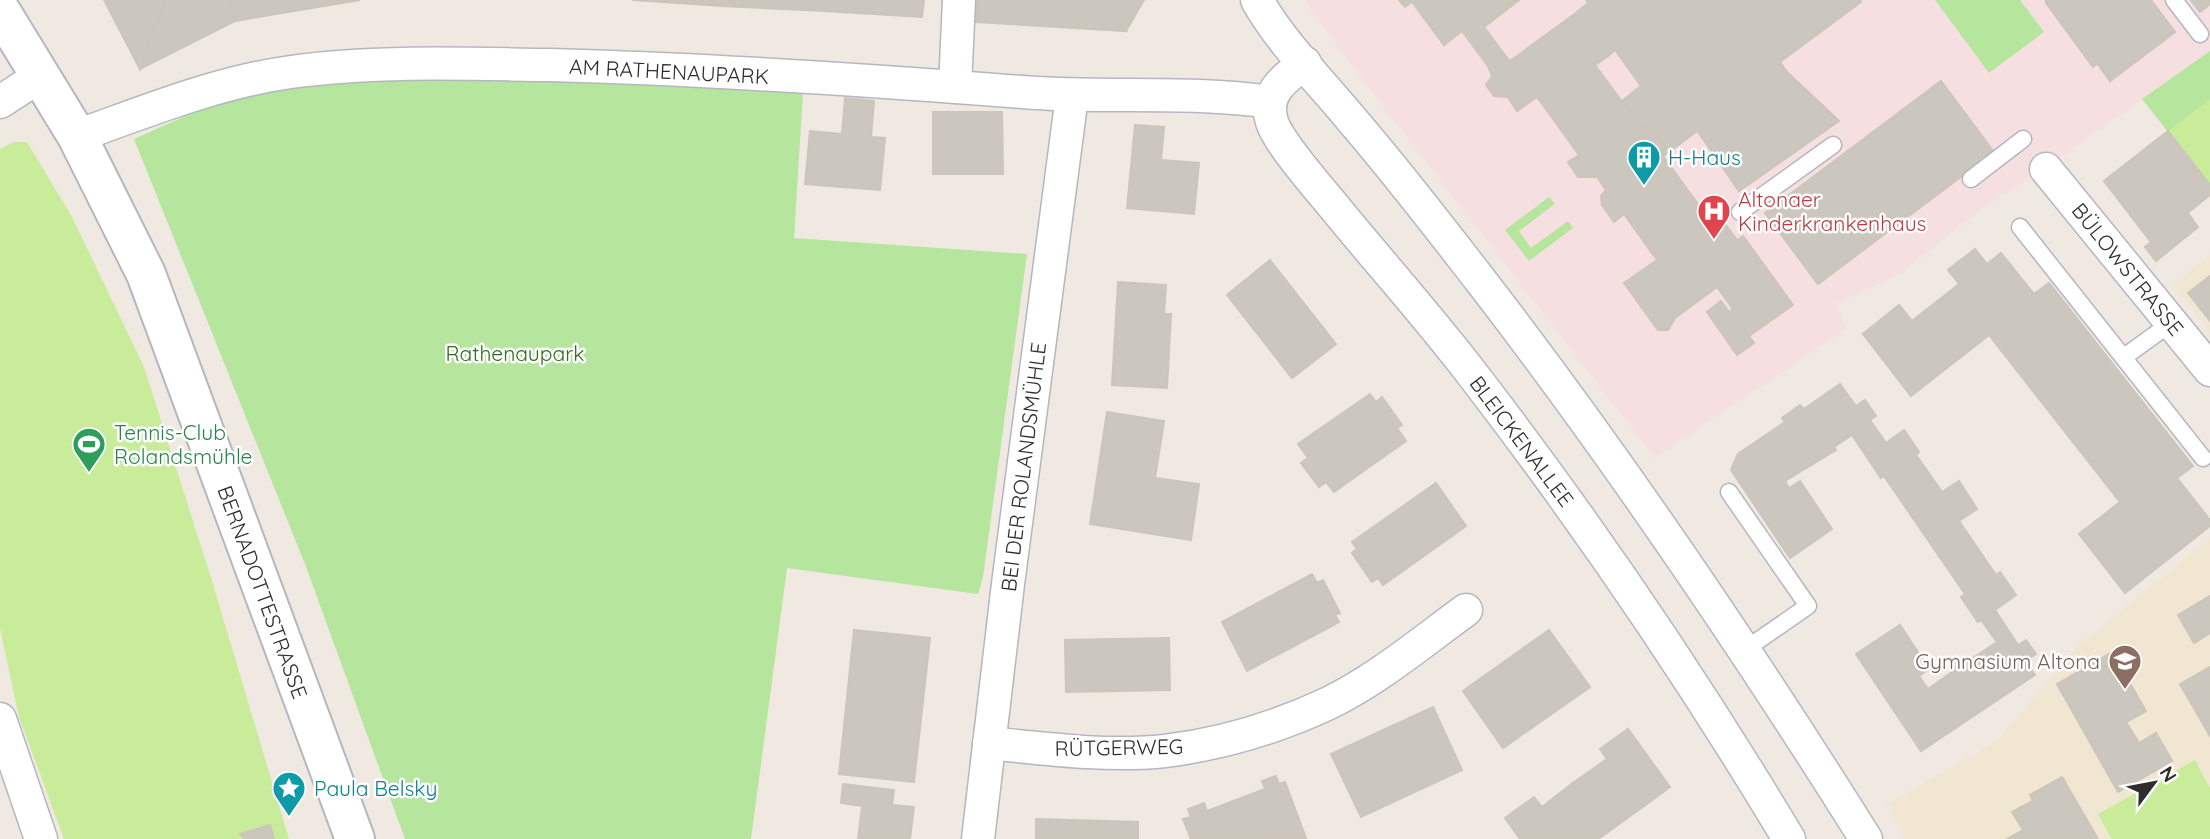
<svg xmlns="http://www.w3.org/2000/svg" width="2210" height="839" viewBox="0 0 2210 839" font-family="Quicksand,sans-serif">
<rect width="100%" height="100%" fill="#efe9e1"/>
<g fill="#f0e6d1">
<path d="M2210,255V332L2173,285Z"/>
<path d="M2210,538V839H1906L1886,805L1998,740L2081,643Z"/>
</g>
<path fill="#f5dfe0" d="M1304,0H2210V51L2058,159L1981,209L1901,273L1836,304L1847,328L1655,458L1350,63Z"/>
<g fill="#b6e59e">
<path d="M1935,0H2020L2044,32L1989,73Z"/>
<path d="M2210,51V185L2142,99Z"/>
<path d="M387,79L614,81L803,93L794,238L1027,254L983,577L978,594L787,568L751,839H405L305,564L134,139L221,100L304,86Z"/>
<path d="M1549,197L1555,204L1519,231L1531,248L1568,221L1573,228L1529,261L1505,230Z"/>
</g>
<g fill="#c9ec9a">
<path d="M2210,99V185L2168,131Z"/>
<path d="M14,142H27L72,217L144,367L212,581L289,839H64L19,717L0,629V149Z"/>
<path d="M2195,760L2210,788V839H2112L2098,814Z"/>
</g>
<g fill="#cbc7bf" stroke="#cbc5ba" stroke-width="2">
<path d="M104,0H165L140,69Z"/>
<path d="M165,0H231L235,21L140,69Z"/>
<path d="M231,0H360L235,21Z"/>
<path d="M632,0H722V6Z"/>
<path d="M722,0H824V11L722,6Z"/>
<path d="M824,0H924L922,17L824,11Z"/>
<path d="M977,0H1103L1126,31L976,22Z"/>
<path d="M1103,0H1144L1126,31Z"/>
<path d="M1399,0H1519L1484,27L1504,54L1488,66L1462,31L1444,45L1412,2L1405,7Z"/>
<path d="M1586,0H1860L1861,2L1780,62L1787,72L1720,122L1729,134L1714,144L1706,133L1701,136L1697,131L1669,152L1649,126L1643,130L1622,101L1641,86L1615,50L1608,56L1576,13L1588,3Z"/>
<path d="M2046,0H2151L2175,32L2110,81L2097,63L2093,67L2046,3Z"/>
<path d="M2191,0H2210V4L2200,12Z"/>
<path d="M1576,13L1608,56L1595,65L1643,130L1649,126L1669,152L1663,156L1717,230L1725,224L1737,240L1743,236L1793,305L1749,336L1754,343L1737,355L1707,312L1721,301L1729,312L1733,309L1717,287L1675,318L1668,330H1658L1624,283L1657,260L1624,214L1614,222L1602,205L1601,196L1606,190L1597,177H1578L1568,162L1579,155L1537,97L1517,111L1508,97L1494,96L1486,85L1492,76L1488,66L1504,54L1510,61Z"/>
<path d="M1787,72L1839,121L1739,191L1701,136L1706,133L1714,144L1729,134L1720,122Z"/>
<path d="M1941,81L1994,152L1818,284L1765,213Z"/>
<path d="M845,98L874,101L871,137L885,138L880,190L805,184L810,131L842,134Z"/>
<path d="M933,112H1002L1003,174H933Z"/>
<path d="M1135,125L1164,127L1161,160L1199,163L1194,214L1127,208Z"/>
<path d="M2168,131L2210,185V195L2151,242L2104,181Z"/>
<path d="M2188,213L2198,227L2156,261L2145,247Z"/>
<path d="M1975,249L1987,264L2001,253L2034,294L2049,283L2193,466L2177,478L2210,520V526L2125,593L2079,534L2120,502L1989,335L1911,396L1863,334L1899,305L1912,321L1959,284L1948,270Z"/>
<path d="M1270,260L1336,344L1292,378L1227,295Z"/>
<path d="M2210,276V321L2188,293Z"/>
<path d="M1118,282L1166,285L1164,314H1171L1167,388L1112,385Z"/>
<path d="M1840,384L1856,406L1865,400L1876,416L1870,420L1886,443L1904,430L1919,452L1916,455L1942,492L1959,481L1977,509L1959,521L1996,575L2000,572L2016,595L1995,610L2018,645L2026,640L2036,654L2025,661L2035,675L1921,751L1856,654L1900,625L1929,669L1919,676L1928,689L1952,672L1955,663L1960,659L1965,657L1973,658L1997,642L1981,620L1978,622L1961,597L1965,594L1884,476L1881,478L1852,435L1834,447L1836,450L1785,481L1789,488L1800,481L1832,529L1790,558L1731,470L1738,454L1785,422L1782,418L1800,405L1804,409Z"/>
<path d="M1370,394L1376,402L1382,397L1402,425L1397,428L1406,441L1334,492L1326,482L1319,487L1301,463L1308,458L1298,444Z"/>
<path d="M1107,412L1164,421L1155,478L1199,484L1191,540L1090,524Z"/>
<path d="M1436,483L1466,526L1383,585L1378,578L1372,582L1352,553L1357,549L1352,542Z"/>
<path d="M1312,574L1317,583L1323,580L1340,613L1335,615L1339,622L1247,671L1222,622Z"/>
<path d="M2210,596V633L2194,643L2178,615Z"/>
<path d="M854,630L930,638L914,782L839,774Z"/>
<path d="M1549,630L1590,687L1503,748L1463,691Z"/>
<path d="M1169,638L1170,690L1066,692L1065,640Z"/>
<path d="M2112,652L2146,711L2126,722L2139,743L2156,733L2172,761L2118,792L2057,684Z"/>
<path d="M2210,667V736L2180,684Z"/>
<path d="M1433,707L1462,770L1361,817L1331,754Z"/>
<path d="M1628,729L1670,787L1608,832L1573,783L1607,759L1600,749Z"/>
<path d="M1276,776L1279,784L1285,782L1306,838L1191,839L1183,819L1191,817L1188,809L1204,803L1207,811L1265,789L1262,781Z"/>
<path d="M2062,777L2098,839H2007L2023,830L2012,812L2033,801L2030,795Z"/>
<path d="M1573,783L1608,832L1598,839H1520L1505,818L1534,797L1542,807Z"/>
<path d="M843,784L894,790L892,805L914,807L910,839H858L862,806L841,803Z"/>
<path d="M1036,819L1138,822V839H1036Z"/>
<path d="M270,825L274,839H245L240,834Z"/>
</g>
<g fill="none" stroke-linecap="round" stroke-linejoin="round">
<defs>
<g id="lane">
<path d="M2174,0L2200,34"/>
<path d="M1971,179L2023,139"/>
<path d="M1740,212L1833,145"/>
<path d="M2020,227L2203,458"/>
<path d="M2124,357L2171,323"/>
<path d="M1729,492L1808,606L1743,651"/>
</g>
<g id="street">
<path d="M1257,0C1282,44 1320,81 1352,120C1397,172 1439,227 1481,281C1619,460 1746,648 1866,839"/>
<path d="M1305,63C1284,79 1263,93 1272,122C1279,143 1316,185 1331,203C1378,261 1428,316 1473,375C1587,523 1693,679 1789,839"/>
<path d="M955,87L959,0"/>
<path d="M0,102L40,76"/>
<path d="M77,136C147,111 218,82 291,72C377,60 466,64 551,65C708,69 866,80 1022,92C1105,99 1188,90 1270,102"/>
<path d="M2046,169L2210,370"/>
<path d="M0,719L41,839"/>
<path d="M989,743C1047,749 1108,757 1165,751C1221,744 1278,727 1329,703C1378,679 1422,642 1466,610"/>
<path d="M978,839L1008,584L1072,96"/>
</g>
<path id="secondary" d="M0,10L77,136L146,274L355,839"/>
</defs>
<use href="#lane" stroke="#b4b7c1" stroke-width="19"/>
<use href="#street" stroke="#b4b7c1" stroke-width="35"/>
<use href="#secondary" stroke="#b4b7c1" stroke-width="42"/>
<use href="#lane" stroke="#fff" stroke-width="16"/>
<use href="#street" stroke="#fff" stroke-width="32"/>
<use href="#secondary" stroke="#fff" stroke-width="38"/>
</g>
<defs>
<symbol id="building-pin" viewBox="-11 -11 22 30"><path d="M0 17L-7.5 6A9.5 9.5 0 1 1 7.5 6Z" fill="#0f9aa8" stroke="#fff"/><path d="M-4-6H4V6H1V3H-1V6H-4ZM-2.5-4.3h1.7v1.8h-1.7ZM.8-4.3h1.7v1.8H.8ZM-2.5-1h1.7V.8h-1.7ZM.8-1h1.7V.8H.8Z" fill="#fff"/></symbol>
<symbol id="hospital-pin" viewBox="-11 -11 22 30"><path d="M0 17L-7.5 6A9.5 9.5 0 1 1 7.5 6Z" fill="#e0444e" stroke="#fff"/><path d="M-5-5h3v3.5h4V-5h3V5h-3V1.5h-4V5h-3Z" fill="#fff"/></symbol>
<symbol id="stadium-pin" viewBox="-11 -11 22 30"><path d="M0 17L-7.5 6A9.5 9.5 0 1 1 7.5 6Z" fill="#2e9e5b" stroke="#fff"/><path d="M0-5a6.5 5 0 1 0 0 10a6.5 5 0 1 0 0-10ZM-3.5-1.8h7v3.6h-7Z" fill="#fff"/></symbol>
<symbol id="school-pin" viewBox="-11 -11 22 30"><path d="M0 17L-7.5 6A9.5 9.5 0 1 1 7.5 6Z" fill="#8d6e63" stroke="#fff"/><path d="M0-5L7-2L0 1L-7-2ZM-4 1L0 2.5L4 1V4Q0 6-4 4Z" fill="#fff"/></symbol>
<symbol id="sight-pin" viewBox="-11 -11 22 30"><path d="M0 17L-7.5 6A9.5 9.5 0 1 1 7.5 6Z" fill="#0f9aa8" stroke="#fff"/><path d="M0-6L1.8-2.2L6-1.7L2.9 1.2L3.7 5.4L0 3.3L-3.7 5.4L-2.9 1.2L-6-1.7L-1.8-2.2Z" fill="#fff"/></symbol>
</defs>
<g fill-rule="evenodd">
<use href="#building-pin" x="1625" y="138" width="38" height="52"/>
<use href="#hospital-pin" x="1695" y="192" width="38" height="52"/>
<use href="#stadium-pin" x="70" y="425" width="38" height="52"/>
<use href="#school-pin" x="2106" y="642" width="38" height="52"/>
<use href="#sight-pin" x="270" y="769" width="38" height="52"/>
</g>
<g text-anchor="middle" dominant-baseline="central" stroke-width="5" stroke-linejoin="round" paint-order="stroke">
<g font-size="21" fill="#2e2e2e" stroke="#fff">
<text transform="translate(669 71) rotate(3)">AM RATHENAUPARK</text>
<text transform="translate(2128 269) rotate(51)">BÜLOWSTRASSE</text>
<text transform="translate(1522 441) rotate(53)">BLEICKENALLEE</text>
<text transform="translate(1023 467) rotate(-83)">BEI DER ROLANDSMÜHLE</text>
<text transform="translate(263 592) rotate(70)">BERNADOTTESTRASSE</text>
<text transform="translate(1119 747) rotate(-1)">RÜTGERWEG</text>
</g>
<g font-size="21" fill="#0d838f" stroke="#fff" text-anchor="start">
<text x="1668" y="157">H-Haus</text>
<text x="314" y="788">Paula Belsky</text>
</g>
<g font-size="21" fill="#be3a42" stroke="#fff" text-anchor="start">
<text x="1738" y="199">Altonaer<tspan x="1738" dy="24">Kinderkrankenhaus</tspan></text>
</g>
<g font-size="21" fill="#2c6e1b" stroke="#fff">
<text x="515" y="353">Rathenaupark</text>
</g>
<g font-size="21" fill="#27864d" stroke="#fff" text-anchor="start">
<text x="114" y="432">Tennis-Club<tspan x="114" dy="24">Rolandsmühle</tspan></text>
</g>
<g font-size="21" fill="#785e54" stroke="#fff" text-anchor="end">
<text x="2100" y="661">Gymnasium Altona</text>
</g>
</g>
<g transform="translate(2154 783) rotate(58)" stroke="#ffffff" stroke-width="5" paint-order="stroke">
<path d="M0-5L12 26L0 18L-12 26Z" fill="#2e2e2e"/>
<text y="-10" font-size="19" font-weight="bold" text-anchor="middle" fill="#2e2e2e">N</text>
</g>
</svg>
